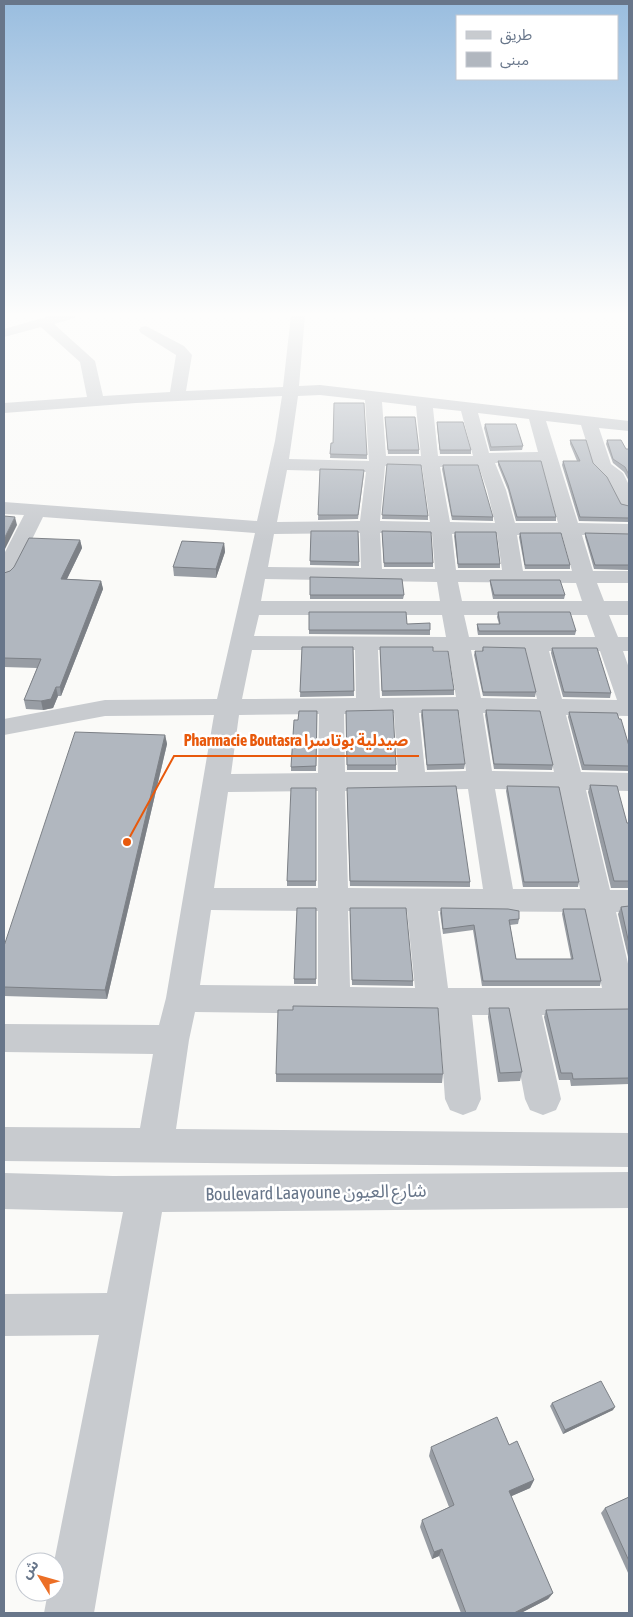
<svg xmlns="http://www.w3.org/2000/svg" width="633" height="1617" viewBox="0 0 633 1617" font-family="'Asap Condensed','Noto Sans Arabic',sans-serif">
<rect width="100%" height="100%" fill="#fafaf8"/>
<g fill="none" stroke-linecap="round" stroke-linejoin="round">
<g fill="#c8cbcf" fill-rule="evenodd">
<path d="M53,315H77L75,318L54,324L95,361L103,396L170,392L176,355L141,333L139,330L141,327L146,326L184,346L192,355L186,391L283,387L291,315H305L299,386L320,385L629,421V431L599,428L611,464L623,473L629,485V509L622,507L608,480L594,466L581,425L546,421L578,523L629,524V536L582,535L593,571H629V583H597L604,601H629V615H609L618,637H629V651H623L629,668V716L566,715L581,772L629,773V791L586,790L610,890H629V912H616L629,968V1014L542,1015L561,1099L556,1110L543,1115L530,1110L525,1099L509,1015H472L481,1099L476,1110L463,1115L450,1110L445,1099L439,1015L195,1012L189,1040L176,1129L629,1133V1167L4,1161V1127L140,1128L153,1054L4,1052V1024L159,1025L166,998L214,715L105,716L4,735V719L105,700L217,699L255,533L43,517L15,574L11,578L4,580V554L24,515L4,514V502L257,521L275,441L282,396L136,403L4,413V403L87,397L80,362L41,327L4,337V329ZM320,395L365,400L369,461L289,459L298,396ZM382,402L416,406L421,456H386ZM433,408L461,411L473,456H438ZM478,413L529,419L538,452L489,453ZM541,462L558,523H515L506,490L495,463ZM385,466L422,467L430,522L380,521ZM440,467H479L487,490L495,523L450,522ZM287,470L366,472L360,521L277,522ZM360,533L361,568L268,567L274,534ZM380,533L432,534L435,569H382ZM452,534H497L502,570H456ZM517,535H562L572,571H523ZM265,579L437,582L440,601H261ZM458,582L576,583L582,601H462ZM259,615H442L446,637L254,636ZM464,615H587L595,637H469ZM252,650H355L356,698L242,699ZM378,650H448L456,697L380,698ZM471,650L526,651L537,699L481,698ZM549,651H600L617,700L562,699ZM394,713L398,772H345L344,714ZM419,713H459L466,771L425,772ZM483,713L541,714L554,772L492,771ZM319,714L318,773L231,774L239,715ZM468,789L483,889L348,888L345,791ZM495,789L559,790L580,889H513ZM318,791V888H214L228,792ZM211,910L318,911V986L200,985ZM348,911H407L415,988L350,987ZM438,911L585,912L602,988H448Z"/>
<path d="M629,1172V1208L162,1212L94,1613H44L48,1592H55L54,1562L99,1335L4,1336V1294L107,1293L123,1212L4,1209V1173L113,1176Z"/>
</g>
</g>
<g fill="#989da4">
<path d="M385,417L419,450V454H388Z"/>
<path d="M437,422L471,450V454H440L437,426Z"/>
<path d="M485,424L523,446L522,450L490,451L484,428Z"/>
<path d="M570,440L593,463L621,504L629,506V522L579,521L562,465L563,461H577L570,444Z"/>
<path d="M607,440L626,449H629V481L624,472L613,463L606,444Z"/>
<path d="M331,443L367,455V459L330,458Z"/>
<path d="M498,461L556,517V521H516L508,490L498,465Z"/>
<path d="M387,464L428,516V520L382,519Z"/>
<path d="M443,465L493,517V521L452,520L442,469Z"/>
<path d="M320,469L364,474L358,519L318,520Z"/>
<path d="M311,531H358L359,566L310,565Z"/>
<path d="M382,531L433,563V567H384Z"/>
<path d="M455,532L500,564V568H458L454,536Z"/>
<path d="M520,533L570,565V569H525L519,537Z"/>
<path d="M585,533L629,534V570L594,569L585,537Z"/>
<path d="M80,540L82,548L67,579L101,581L103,589L61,696H58L53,708L43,710L26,709L24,700L37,668L4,667V573L10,571Z"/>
<path d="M224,543L225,552L216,578L174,576L173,567Z"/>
<path d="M310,577L404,595L403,599H310Z"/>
<path d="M490,580L565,595L564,599H493L490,584Z"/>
<path d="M309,612L407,624L430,630V635L309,634Z"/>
<path d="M498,612L576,631L575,635H478L477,629V624H499L497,617Z"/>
<path d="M302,647H353L354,696L300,697Z"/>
<path d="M380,647L433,651L454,690V695L382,696Z"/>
<path d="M483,647L536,692L535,697L483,696L474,655L475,651H482Z"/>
<path d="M552,648L611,693L610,698L563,697L551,653Z"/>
<path d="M422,710L465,764L464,769L427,770L421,715Z"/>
<path d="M486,710L553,765L552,770L494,769L485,715Z"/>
<path d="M317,711L316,771H291V767Z"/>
<path d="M346,711L396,765V770H347Z"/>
<path d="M569,712L629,746V772V771L582,770L568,717Z"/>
<path d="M165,735L167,744L107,999L4,996V946Z"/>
<path d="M590,785L627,823H629V888H611L588,792Z"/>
<path d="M507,786L579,882L578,887H523L506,791Z"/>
<path d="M316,788V886H287V881Z"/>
<path d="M347,793L470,882V887L350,886Z"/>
<path d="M629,906V961L618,914L621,907Z"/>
<path d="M316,908V984H294V979Z"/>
<path d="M441,908L519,919L518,924L510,925L516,959H571L562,914L563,909L601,981L600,986H482L473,930L443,934L440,913Z"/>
<path d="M350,913L413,981V986L352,985Z"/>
<path d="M489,1008L522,1072L520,1081L498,1082L488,1017Z"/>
<path d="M629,1009V1084L571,1086L570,1080H559L544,1017L546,1010Z"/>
<path d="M276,1074H443L442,1083L276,1082Z"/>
<path d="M552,1403L613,1410L563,1434L550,1406Z"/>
<path d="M509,1445L534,1480L530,1488L511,1496L553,1593L548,1599L521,1613H461L439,1556L432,1559L420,1527L422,1520L449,1507L429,1456L431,1447Z"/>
<path d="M629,1497V1575L601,1513L605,1508Z"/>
</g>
<g fill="#7c8086">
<path d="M15,517L17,525L4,551V539Z"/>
<path d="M80,540L82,548L63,587L61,579Z"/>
<path d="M224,543L225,552L216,578V569Z"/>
<path d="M101,581L103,589L61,696L60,687Z"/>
<path d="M56,687L58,696L53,708L43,710L41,701Z"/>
<path d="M165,735L167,744L107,999L105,990Z"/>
<path d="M615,1407L613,1410L563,1434L565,1430Z"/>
<path d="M534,1480L530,1488L505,1499L509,1491Z"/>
<path d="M442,1549L439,1556L432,1559L434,1552Z"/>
<path d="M553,1593L548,1599L521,1613H514Z"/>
</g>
<g fill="#b1b7bf" stroke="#7c8086">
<path d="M334,403H364L367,455L330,454L331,443H333Z"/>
<path d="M385,417H415L419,450H388Z"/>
<path d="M437,422H463L471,450H440Z"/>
<path d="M485,424H516L523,446L491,447Z"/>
<path d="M570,440H586L593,463L607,477L621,504L629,506V518L580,517L563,461H580Z"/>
<path d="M607,440H621L626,449H629V475L625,467L613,459Z"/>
<path d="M498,461H541L556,517H517L508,485Z"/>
<path d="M387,464L421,465L428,516L382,515Z"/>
<path d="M443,465H478L493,517L452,516Z"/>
<path d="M320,469L364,470L358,515H318Z"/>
<path d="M4,516L15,517L4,539Z"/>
<path d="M311,531H358L359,562L310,561Z"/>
<path d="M382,531L431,532L433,563H384Z"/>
<path d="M455,532H496L500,564H458Z"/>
<path d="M520,533H561L570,565H525Z"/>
<path d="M585,533L629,534V565H595Z"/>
<path d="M29,538L80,540L61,579L101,581L60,687H56L51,699L41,701L24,700L41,659L4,658V573L10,571L14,567Z"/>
<path d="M182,541L224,543L216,569L173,567Z"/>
<path d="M310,577L402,579L404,595H310Z"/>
<path d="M490,580H560L565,595H494Z"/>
<path d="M309,612H406L407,624L430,623V630H309Z"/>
<path d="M498,612H570L576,631H479L477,624H500Z"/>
<path d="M302,647H353L354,691L300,692Z"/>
<path d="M380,647H433V651H448L454,690L382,691Z"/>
<path d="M483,647L525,648L536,692H483L475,651H483Z"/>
<path d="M552,648H597L611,693L564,692Z"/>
<path d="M393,710L396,765H347L346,711Z"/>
<path d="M422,710H458L465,764L427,765Z"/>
<path d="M486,710L540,711L553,765L494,764Z"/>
<path d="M299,711H317L316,766L291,767L294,720H298Z"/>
<path d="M569,712L617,713L619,719H621L629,746V766L584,765Z"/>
<path d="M75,732L165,735L105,990L4,987V946Z"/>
<path d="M590,785L617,786L627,823H629V881H614Z"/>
<path d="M456,786L470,882L350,881L347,788Z"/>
<path d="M507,786L559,787L579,882H524Z"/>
<path d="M291,788H316V881H287Z"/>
<path d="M629,906V944L621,907Z"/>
<path d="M297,908H316V979H294Z"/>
<path d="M350,908H406L413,981L352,980Z"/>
<path d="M441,908L508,909L519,911V919L509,920L516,959H573L563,909H585L601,981H483L474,925L443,929Z"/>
<path d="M293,1006L438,1008L443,1074H276L278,1010H293Z"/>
<path d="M489,1008H509L522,1072L500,1073Z"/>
<path d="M629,1009V1078L573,1079L572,1073H561L546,1010Z"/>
<path d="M601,1381L615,1407L565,1430L552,1403Z"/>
<path d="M497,1417L509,1445L517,1441L534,1480L509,1491L553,1593L514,1613H466L442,1549L434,1552L422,1520L454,1505L431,1447Z"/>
<path d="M629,1497V1561L605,1508Z"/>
</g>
<linearGradient id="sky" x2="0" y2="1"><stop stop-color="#99bddf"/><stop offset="0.58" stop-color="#fdfdfc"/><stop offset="1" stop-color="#fdfdfc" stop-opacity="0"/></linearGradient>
<rect width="633" height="542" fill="url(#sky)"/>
<g text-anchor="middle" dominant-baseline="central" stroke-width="5" stroke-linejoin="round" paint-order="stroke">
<g font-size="18" fill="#68768a" stroke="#fff">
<text transform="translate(316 1192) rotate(-1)">Boulevard Laayoune شارع العيون</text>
</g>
</g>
<path fill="none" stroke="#e8590c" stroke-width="2" d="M127 842L174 756H419"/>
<circle fill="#e8590c" stroke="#fff" stroke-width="2" cx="127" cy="842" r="5"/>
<g font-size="16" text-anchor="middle" font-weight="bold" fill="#e8590c" stroke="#fff" stroke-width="5" stroke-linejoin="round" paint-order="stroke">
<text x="296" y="746">Pharmacie Boutasra صيدلية بوتاسرا</text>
</g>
<rect width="633" height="1617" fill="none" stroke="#68768a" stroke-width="10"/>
<rect x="456" y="15" width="162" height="65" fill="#ffffff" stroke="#c3c8d0"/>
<rect x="466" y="31" width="25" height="8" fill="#c8cbcf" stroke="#c3c8d0"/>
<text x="500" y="40" font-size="15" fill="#68768a">طريق</text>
<rect x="466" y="52" width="25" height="15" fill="#b1b7bf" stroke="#c3c8d0"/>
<text x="500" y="65" font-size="15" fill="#68768a">مبنى</text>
<g transform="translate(40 1577) rotate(307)"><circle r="24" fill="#ffffff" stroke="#c3c8d0"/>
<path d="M0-4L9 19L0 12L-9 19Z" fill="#ec6f26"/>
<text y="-8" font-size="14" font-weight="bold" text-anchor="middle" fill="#68768a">ش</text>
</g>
</svg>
